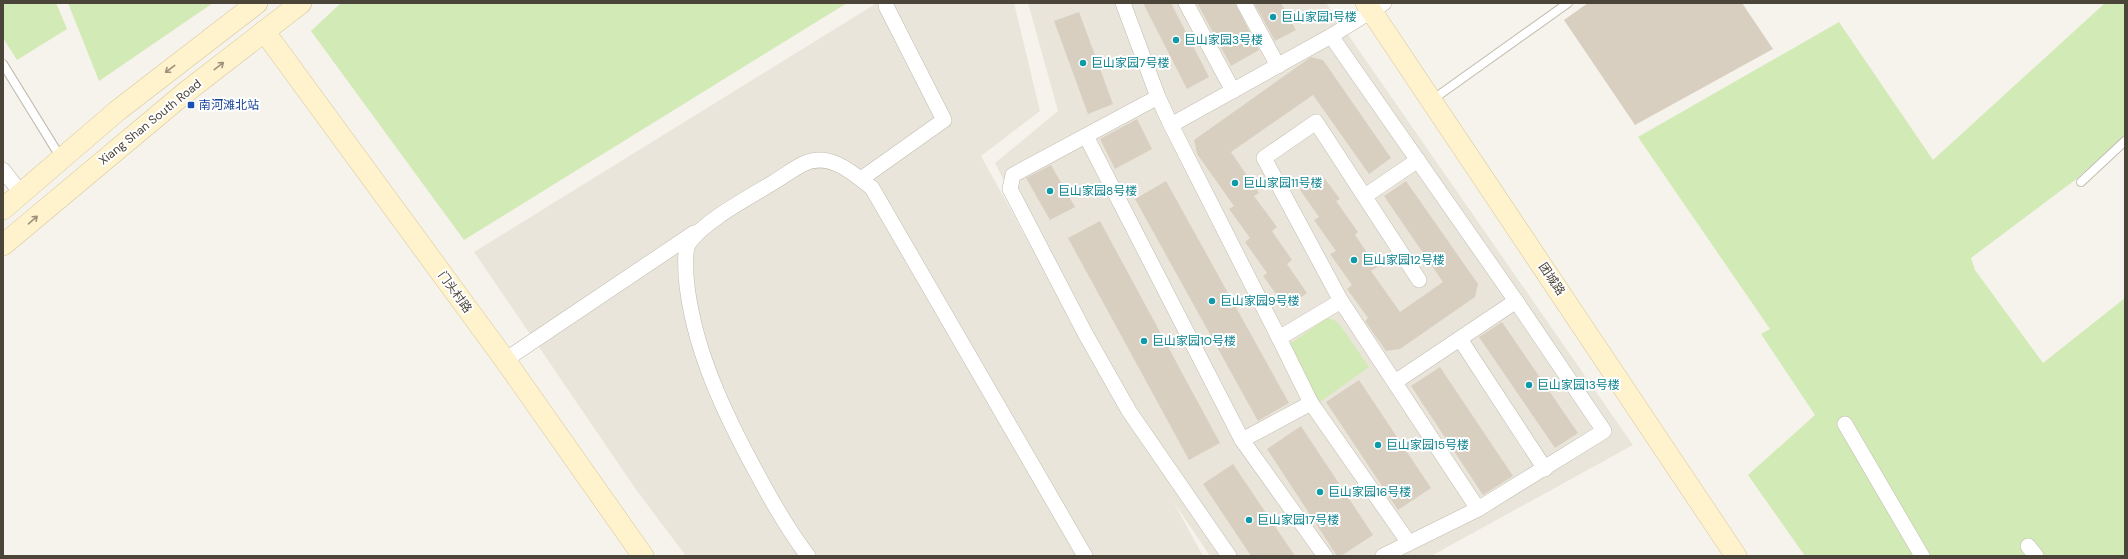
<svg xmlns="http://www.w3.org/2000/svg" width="2128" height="559" viewBox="0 0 2128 559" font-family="'DM Sans','Noto Sans SC',sans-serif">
<rect width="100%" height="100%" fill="#f6f3ec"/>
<path fill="#eae5da" d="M877,3H1014L1040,111L981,156L1098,367L995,163L1058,111L1028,3H1326L1633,445L1431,556H1210L1173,501L1203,556H686L637,491L474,252Z"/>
<g fill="#d2eab5">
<path d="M3,3H56L67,29L17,60L3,38Z"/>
<path d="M68,3H213L99,81Z"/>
<path d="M341,3H847L464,240L311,31Z"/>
<path d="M2105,3H2125V135L2075,180L1971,258L1975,270L2043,363L2125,298V556H1805L1748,475L1815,415L1761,334L1770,329L1638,137L1839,22L1933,160Z"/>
<path d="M1327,318L1334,320L1340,325L1369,367L1317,404L1284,348Z"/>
</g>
<g fill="#d8cfc1">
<path d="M1143,3H1171L1209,77L1187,89Z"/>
<path d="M1197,3H1235L1259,50L1231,66Z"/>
<path d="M1254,3H1281L1296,30L1275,41Z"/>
<path d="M1588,3H1742L1773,49L1635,125L1564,20Z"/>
<path d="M1079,12L1113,104L1088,114L1054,21Z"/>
<path d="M1311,57L1323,60L1391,158L1369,174L1313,95L1231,152L1259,193L1254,196L1277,227L1272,231L1292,260L1287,264L1307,293L1286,308L1263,276L1267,273L1245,242L1250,238L1229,209L1234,206L1197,154L1194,140Z"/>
<path d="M1137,119L1152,149L1115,169L1100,139Z"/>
<path d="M1051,165L1075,207L1050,220L1026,178Z"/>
<path d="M1322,175L1340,199L1336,201L1358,232L1355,235L1377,267L1371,271L1400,312L1443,282L1384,196L1406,181L1478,284L1475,297L1400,349L1386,351L1365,321L1368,318L1347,289L1352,285L1330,254L1336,251L1314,220L1319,217L1300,190Z"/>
<path d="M1166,181L1289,403L1258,421L1135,199Z"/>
<path d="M1100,221L1220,443L1189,460L1068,238Z"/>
<path d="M1502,322L1578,433L1555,448L1479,337Z"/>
<path d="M1440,367L1513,476L1483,495L1411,386Z"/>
<path d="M1359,380L1431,488L1398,510L1326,402Z"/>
<path d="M1301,426L1373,535L1341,556H1337L1267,449Z"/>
<path d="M1233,464L1295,556H1251L1203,484Z"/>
</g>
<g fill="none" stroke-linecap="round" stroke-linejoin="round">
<defs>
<g id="lane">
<path d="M3,64L61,158"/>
<path d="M1432,100L1568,3"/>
<path d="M2081,182L2125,141"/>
</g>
<g id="street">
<path d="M1123,3L1158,97L1171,125"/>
<path d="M1186,3L1233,91"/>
<path d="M1244,3L1278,66"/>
<path d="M1384,3L1331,36L1171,125L1279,338L1341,301L1264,158L1316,122L1419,280"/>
<path d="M1331,36L1516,301"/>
<path d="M1158,97L1013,175L1010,189L1086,335L1129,411L1229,556"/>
<path d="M1086,136L1242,440L1325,556"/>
<path d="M3,170L21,193"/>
<path d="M861,179L944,120L886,6"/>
<path d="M1365,196L1418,160"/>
<path d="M1341,301L1478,509L1604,431L1516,301L1395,382"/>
<path d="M1279,338L1311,403L1409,543"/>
<path d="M1460,339L1545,469"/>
<path d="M505,360L694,233"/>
<path d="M1845,424L1922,556"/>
<path d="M1242,440L1311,403"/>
<path d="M2028,546L2036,556"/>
<path d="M808,556C789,531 775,507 760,479C726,417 692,348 686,276C686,267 684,251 689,243C705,220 750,197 774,182C784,176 793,169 803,164C829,151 853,173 872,188L1085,556"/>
<path d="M1383,556L1478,509"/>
</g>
<g id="secondary">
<path d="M1366,3L1736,556"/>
<path d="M264,31L505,360L643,556"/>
<path d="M3,209L117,111L257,3"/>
<path d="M3,245L186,92L301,3"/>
</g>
</defs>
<use href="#lane" stroke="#c2bbae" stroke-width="10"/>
<use href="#street" stroke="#c2bbae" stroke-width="16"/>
<use href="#secondary" stroke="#d6c79b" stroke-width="22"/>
<use href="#lane" stroke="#fff" stroke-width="8"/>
<use href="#street" stroke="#fff" stroke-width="15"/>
<use href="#secondary" stroke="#fff3cd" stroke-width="21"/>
</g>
<defs><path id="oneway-shaft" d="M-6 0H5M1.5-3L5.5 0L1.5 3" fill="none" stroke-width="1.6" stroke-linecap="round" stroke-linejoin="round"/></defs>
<g stroke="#9c937c">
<use href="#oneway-shaft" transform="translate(219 66) rotate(-38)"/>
<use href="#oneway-shaft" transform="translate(170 69) rotate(143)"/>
<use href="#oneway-shaft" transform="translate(33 220) rotate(-41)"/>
</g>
<g fill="#0f9aa8" stroke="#fff" stroke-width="1.5">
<circle cx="1273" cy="17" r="4"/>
<circle cx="1176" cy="40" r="4"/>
<circle cx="1083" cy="63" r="4"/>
<circle cx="1235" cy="183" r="4"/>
<circle cx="1050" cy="191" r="4"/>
<circle cx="1354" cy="260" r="4"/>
<circle cx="1212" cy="301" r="4"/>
<circle cx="1144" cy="341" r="4"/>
<circle cx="1529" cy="385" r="4"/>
<circle cx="1378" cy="445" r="4"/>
<circle cx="1320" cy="492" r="4"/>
<circle cx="1249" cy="520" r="4"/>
</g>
<rect fill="#1a4fb4" stroke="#fff" stroke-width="1.5" x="187" y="101" width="8" height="8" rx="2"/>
<g text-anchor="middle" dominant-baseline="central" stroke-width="4" stroke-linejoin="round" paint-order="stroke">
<g font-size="12" fill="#0d838f" stroke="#fff" text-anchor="start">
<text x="1281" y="17">巨山家园1号楼</text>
<text x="1184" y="40">巨山家园3号楼</text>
<text x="1091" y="63">巨山家园7号楼</text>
<text x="1243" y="183">巨山家园11号楼</text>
<text x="1058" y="191">巨山家园8号楼</text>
<text x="1362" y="260">巨山家园12号楼</text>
<text x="1220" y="301">巨山家园9号楼</text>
<text x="1152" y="341">巨山家园10号楼</text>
<text x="1537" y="385">巨山家园13号楼</text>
<text x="1386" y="445">巨山家园15号楼</text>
<text x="1328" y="492">巨山家园16号楼</text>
<text x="1257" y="520">巨山家园17号楼</text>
</g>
<g font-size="12" fill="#164399" stroke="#fff" text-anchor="start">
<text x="199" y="105">南河滩北站</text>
</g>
<g font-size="12" fill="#4b4439" stroke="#fff">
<text transform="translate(150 122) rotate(-39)">Xiang Shan South Road</text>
<text transform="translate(1552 279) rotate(56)">团城路</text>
<text transform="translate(455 292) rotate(54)">门头村路</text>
</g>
</g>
<rect width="2128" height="559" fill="none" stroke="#4b4439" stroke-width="8"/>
</svg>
